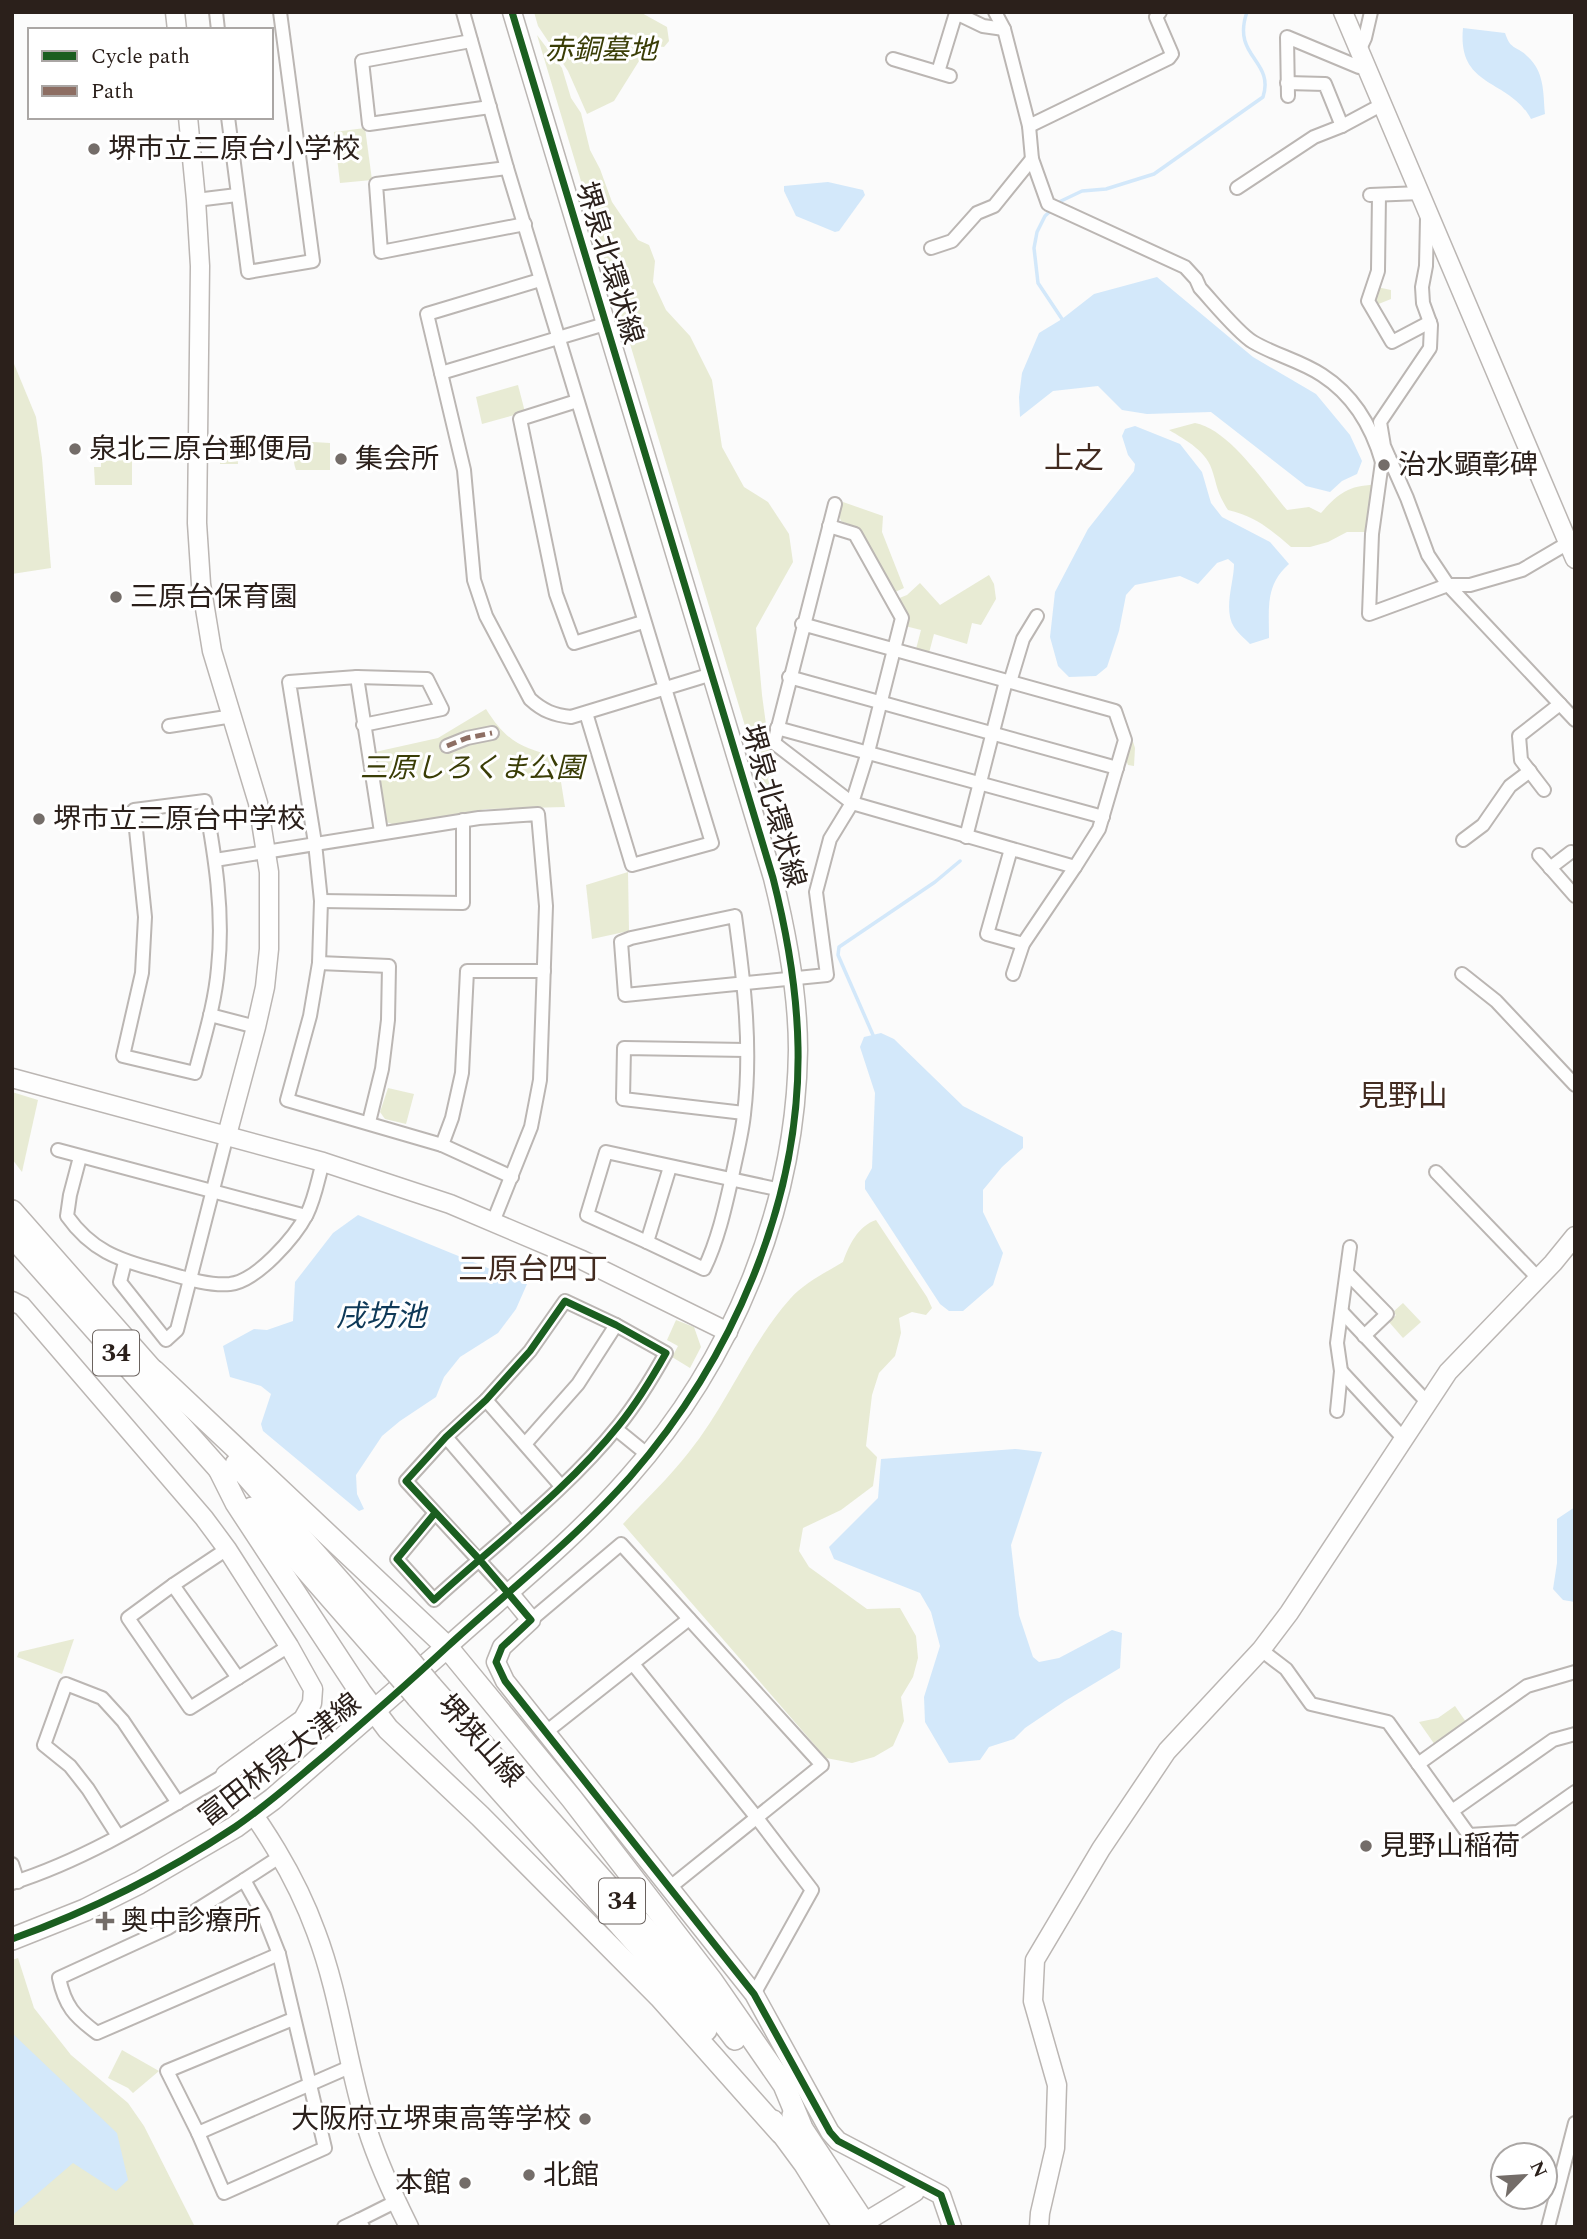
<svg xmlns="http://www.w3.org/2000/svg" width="1587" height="2239" viewBox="0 0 1587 2239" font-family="Spectral,'Noto Sans JP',serif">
<rect width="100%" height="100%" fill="#fbfbfb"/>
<g fill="#e8ebd4">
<path d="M534,12H640L667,27L669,41L664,47L649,45L614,101L587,114L568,71L538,26Z"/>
<path d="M537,35L562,68L571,98L581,113L590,150L600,169L612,202L638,240L649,245L655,261L653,282L666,310L690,336L712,380L722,447L744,487L768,502L789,534L793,562L756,628L762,695L773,776L767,799Z"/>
<path d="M365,128L372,180L340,183L334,132Z"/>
<path d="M1377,287L1391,290V299L1376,305L1374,299Z"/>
<path d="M12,359L36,417L42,458L51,568L12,574Z"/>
<path d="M518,385L525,412L482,424L476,397Z"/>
<path d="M1195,423C1229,429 1265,484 1287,510L1309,507L1321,513C1337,495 1348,485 1374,485L1368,529L1365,532H1347L1328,542L1310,547H1291C1270,529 1255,516 1228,510C1218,494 1218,490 1213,473C1208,452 1186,440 1169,430Z"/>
<path d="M313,442L330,443V470H296C290,454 298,447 313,442Z"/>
<path d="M231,447L237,449L238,464H220V449Z"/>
<path d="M132,460V485H95L94,467H101V461Z"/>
<path d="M843,502L883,516L882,532L904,588L893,593L860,530L841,521L839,515Z"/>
<path d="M989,575L994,584L996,599L981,625L972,623L967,644L934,634L929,653L916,649L921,630L905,626L897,599L907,595L920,583L940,605Z"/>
<path d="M1122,707L1135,748L1134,766L1128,765L1126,760L1131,740Z"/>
<path d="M486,709C506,741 521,748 557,757L565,807L486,809L395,825L386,822L375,752L438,738Z"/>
<path d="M628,872L629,931L592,939L586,885Z"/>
<path d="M388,1088L414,1094L406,1124L385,1119L380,1112Z"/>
<path d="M12,1092L38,1100L22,1172L12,1159Z"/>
<path d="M876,1220L927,1297L932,1308L926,1315L912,1312L899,1318L901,1333L895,1356L879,1373L872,1395L866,1446L877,1457L873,1486L841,1510L803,1528L799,1551L809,1567L867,1609L900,1608L916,1636L918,1658L913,1677L901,1697L904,1721L893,1746L874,1757L852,1763L826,1758L623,1524C645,1500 669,1478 689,1452C727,1405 750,1344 790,1299C804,1283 825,1273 843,1262C849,1245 858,1226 876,1220Z"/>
<path d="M1403,1303L1421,1322L1403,1338L1389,1322L1396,1315L1393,1312Z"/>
<path d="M676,1320L694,1327L701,1347L690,1368L672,1357L678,1346L667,1340Z"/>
<path d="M74,1639L62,1674L17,1657L19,1652Z"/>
<path d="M1455,1706L1466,1722L1435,1745L1419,1722L1438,1718Z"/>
<path d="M18,1958L34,2008L71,2055L128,2103L144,2126L195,2227H12V1960Z"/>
<path d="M122,2050L159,2071L133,2093L128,2088L108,2078Z"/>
</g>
<g fill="#d3e8fa">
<path d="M1463,28L1505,33C1511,51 1516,45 1527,56C1545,72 1543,93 1545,114L1531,119C1509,78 1457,89 1463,28Z"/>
<path d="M828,182L863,190L865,195L839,231L835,232L796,216L784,191V186Z"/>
<path d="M1157,277L1253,357L1316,394L1350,435L1362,461L1357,474L1342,481L1330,492L1306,486L1211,412L1147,414L1122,410L1098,386L1053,391L1020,417L1019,397L1022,373L1039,333L1062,319L1094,294Z"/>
<path d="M1135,426L1180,444L1202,472L1211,503L1222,517L1270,542L1289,564C1265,585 1269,608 1269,638L1250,644C1245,639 1238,633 1234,627C1223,609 1234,583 1234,564L1228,559L1217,563L1198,584L1180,576L1135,585L1126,595L1119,631L1107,667L1096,676L1069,677L1058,666L1050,637L1055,592L1088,529L1134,471L1135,464L1128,455L1122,436L1125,429Z"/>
<path d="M881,1033L894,1039L963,1106L1023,1137V1148L1002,1167L983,1190V1212L1003,1253L993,1285L963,1311H949L940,1304L865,1189V1181L872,1168L875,1093L860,1047L864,1037Z"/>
<path d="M358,1215L527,1284L516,1309L498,1333L460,1357L444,1377L436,1397L400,1421L382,1436L356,1475L357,1494L364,1509L359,1511L263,1431L261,1424L271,1394L261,1386L230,1377L223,1346L254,1329L267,1330L293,1321L295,1282L333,1233Z"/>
<path d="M1015,1449L1042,1452L1011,1545L1019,1615L1033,1657L1039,1662L1059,1658L1112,1630L1122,1633L1120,1668L1065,1701L1025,1728L1014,1739L989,1747L980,1760L949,1763L925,1722L924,1697L940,1646L931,1612L920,1593L834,1559L829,1547L878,1498L881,1459Z"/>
<path d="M1575,1507V1602L1563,1600L1553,1589L1557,1563V1519Z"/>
<path d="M12,2033L117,2133L128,2180L116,2191L73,2163L15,2213L12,2220Z"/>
</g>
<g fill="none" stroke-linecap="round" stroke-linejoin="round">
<g stroke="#d3e8fa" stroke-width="3.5">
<path d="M1062,319L1038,283L1034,248L1037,232L1045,216L1061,201L1082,191L1106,189L1154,174L1263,97C1275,60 1231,57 1247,12"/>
<path d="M873,1035L838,955L839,947L935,882L960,861"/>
</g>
<defs>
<g id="street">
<path d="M216,12L218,30"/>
<path d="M463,12L507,168L712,843L632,865L586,713"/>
<path d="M995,12L1004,29L1029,126L1032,159L1048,204L1185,267L1196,279L1200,288C1213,302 1238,333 1253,342C1275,355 1301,361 1322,375C1353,395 1372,427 1382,462"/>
<path d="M471,41L362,61L369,124L490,107"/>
<path d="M1359,51L1365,38L1371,12"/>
<path d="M893,59L950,76"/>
<path d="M938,72L956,13L983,26L1004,29"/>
<path d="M1287,83L1325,84L1342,126"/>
<path d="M1288,96L1287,37L1359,67L1365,64"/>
<path d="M228,117L248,272L313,261L280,12"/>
<path d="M1029,126L1169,58L1172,54L1156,17L1160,12"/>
<path d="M507,168L376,184L381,252L525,224"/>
<path d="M1237,188L1314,137L1342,126L1383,104"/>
<path d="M1370,195L1421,193"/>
<path d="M1379,195L1378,271L1368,301L1392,342L1430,322"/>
<path d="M196,200L237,195"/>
<path d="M1427,218L1426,266L1422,287L1423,303L1431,325L1430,348L1380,422L1384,446L1407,498L1428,555L1448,585L1575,720"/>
<path d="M931,248L952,241L977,213L994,206L1032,159"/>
<path d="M540,280L427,314L464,470L474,580L486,616L530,699C543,711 554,715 571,717L712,674"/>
<path d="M441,373L605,324"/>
<path d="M577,401L520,419L556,594L574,643L643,622"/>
<path d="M1389,458L1382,462L1372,534L1369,614L1448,585H1470L1522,570L1568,543"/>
<path d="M802,624L1115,711L1125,740L1099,829L1075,867L852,803L774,743L835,504"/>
<path d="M357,677L381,832"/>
<path d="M789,677L1117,768"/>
<path d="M1010,682L1023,639L1037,616"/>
<path d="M363,725L442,709L427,679L357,677L289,682L315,843L321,901L319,963L310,1016L287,1100L442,1145L512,1177"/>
<path d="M169,726L233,716"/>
<path d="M777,728L1103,817"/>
<path d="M447,746L467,738L492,733"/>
<path d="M1544,790L1521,760L1519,736L1560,704"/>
<path d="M205,801C215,856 224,912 218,968C215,1004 204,1038 195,1073L123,1056L142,973L145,917L134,810Z"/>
<path d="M966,837L1006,681"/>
<path d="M1463,840L1483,825L1510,786L1530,771"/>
<path d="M1011,849L987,934L1023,944"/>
<path d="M1539,855L1575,896"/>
<path d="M215,860L479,818L538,814L546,906L540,1080L531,1127L493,1222"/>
<path d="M1550,868L1571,852"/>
<path d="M321,901L463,903V820"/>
<path d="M319,963L389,966L388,1020L382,1069L369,1122"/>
<path d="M1013,974L1023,944L1075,867"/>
<path d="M1462,974L1496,1001L1575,1085"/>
<path d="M210,1015L256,1027"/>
<path d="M744,1113L623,1099L624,1048L746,1050"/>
<path d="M442,1145L452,1118L462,1073L467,971H544"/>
<path d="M58,1150L306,1216"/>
<path d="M80,1157L70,1195L67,1216C91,1250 118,1260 157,1270C179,1276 206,1286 230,1284C257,1281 295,1237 307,1214C315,1198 318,1179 323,1162"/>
<path d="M670,1167L647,1242L704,1269C718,1240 725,1208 732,1177C736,1156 742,1135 744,1114C752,1048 744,981 735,916L631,938L621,942L625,995L827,975L816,892L830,839L852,803L868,752L902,618L855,534L829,526"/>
<path d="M1436,1172L1538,1278"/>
<path d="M647,1242L587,1215L606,1152L781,1190"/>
<path d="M125,1262L120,1282L166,1340L177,1330L227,1135"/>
<path d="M1347,1273L1387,1314L1364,1336"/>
<path d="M1342,1312L1427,1402"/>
<path d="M1341,1371L1403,1438"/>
<path d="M486,1400L561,1486"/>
<path d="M1337,1411L1341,1371L1337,1343L1350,1247"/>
<path d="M616,1429L648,1455"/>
<path d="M446,1437L520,1523"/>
<path d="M525,1444L578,1384L616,1325"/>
<path d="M435,1513L397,1559L434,1600C496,1543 566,1491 619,1425C636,1404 652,1378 666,1353L616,1325L565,1301L530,1351L486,1400L446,1437L406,1481L508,1592"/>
<path d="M227,1549L173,1585L128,1618L190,1708L289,1646"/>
<path d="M173,1585L238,1678"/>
<path d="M531,1620L621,1544L822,1765L669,1888"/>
<path d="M1261,1650L1286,1669L1311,1704L1388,1722L1469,1835L1518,1832L1575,1792"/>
<path d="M633,1664L757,1818L812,1890L754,1994"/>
<path d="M546,1732L689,1619"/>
<path d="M1418,1764L1527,1686L1575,1672"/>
<path d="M1452,1811L1553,1740L1575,1734"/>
<path d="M118,1836L88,1789L70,1766L44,1745L66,1684L102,1698L123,1721L178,1803"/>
<path d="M281,1856L244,1880L264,1916L279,1954L325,2148L224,2193L198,2133L167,2071L293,2019"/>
<path d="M12,1864L18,1882"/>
<path d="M244,1880L168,1928L59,1978C65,2006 74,2016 97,2033L279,1954"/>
<path d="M12,1883C88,1859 157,1815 225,1775"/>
<path d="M198,2133L352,2066"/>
<path d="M344,2227L359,2220"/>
<path d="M363,2227L359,2220L397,2201"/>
<path d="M1548,2227L1575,2123"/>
</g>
<g id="secondary">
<path d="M175,12L177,30"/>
<path d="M1343,12L1575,559"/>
<path d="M188,117L196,200L200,266L197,523L201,584L212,651L258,803L269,872V949L265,987L256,1027L227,1135"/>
<path d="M12,1078L323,1162L450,1204L582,1260L728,1332"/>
<path d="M12,1301L22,1306L204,1518L227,1549L289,1646L313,1689L312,1703L303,1719L225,1775C262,1824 295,1874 316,1932C340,1995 347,2064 367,2128C378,2163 393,2195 409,2227"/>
<path d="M508,1592L531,1620L502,1647L496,1662L505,1681L754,1994L830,2132L838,2141L941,2195L952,2227"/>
<path d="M447,1647C508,1592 574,1540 628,1478C732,1361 796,1208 798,1050C798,993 787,934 773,878L512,12"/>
<path d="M857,2227L915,2192L918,2183"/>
<path d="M1039,2227L1040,2213L1055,2148L1057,2085L1033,2001L1035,1960L1101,1849L1167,1751L1261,1650L1289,1613L1448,1372L1553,1263L1575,1236"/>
</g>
<g id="primary">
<path d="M12,1211L161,1380"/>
<path d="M12,1236L227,1478"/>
<path d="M154,1371L447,1647L572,1799L712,1981L784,2085L801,2126"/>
<path d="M236,1464L406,1656"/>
<path d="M219,1469L236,1503L361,1693L388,1729L480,1816L660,1997L781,2133"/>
<path d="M252,1508L392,1668"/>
<path d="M431,1686L684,1972L735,2039"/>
<path d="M417,1697L651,1960L706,2030"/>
<path d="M12,1939L85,1910L139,1883L235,1827L273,1799L447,1647"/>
<path d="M793,2115L867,2227"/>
<path d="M773,2121L804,2163L844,2227"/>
</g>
</defs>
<use href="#street" stroke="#bbb6b3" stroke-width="16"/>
<use href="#secondary" stroke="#bbb6b3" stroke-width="21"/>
<use href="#primary" stroke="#bbb6b3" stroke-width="24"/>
<use href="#street" stroke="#fefefe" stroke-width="12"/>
<use href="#secondary" stroke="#fefefe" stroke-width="18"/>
<use href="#primary" stroke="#fefefe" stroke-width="21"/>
<defs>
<g id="primary-bridge">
<path d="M406,1656L431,1686"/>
<path d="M392,1668L417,1697"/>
</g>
</defs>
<use href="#primary-bridge" stroke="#bbb6b3" stroke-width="24" stroke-linecap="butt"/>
<use href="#primary-bridge" stroke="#fefefe" stroke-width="21"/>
<path stroke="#8d6e63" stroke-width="5" stroke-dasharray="10 5" stroke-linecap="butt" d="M447,746L467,738L492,733"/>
<defs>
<g id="cycleway">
<path d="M435,1513L397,1559L434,1600C496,1543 566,1491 619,1425C636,1404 652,1378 666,1353L616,1325L565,1301L530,1351L486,1400L446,1437L406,1481L479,1559L531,1620L502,1647L496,1662L505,1681L754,1994L830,2132L838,2141L941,2195L952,2227"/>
<path d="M12,1939C90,1911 166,1873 235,1827C266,1806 295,1780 324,1756C366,1720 407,1684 447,1647C508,1591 575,1539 630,1477C731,1361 801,1203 798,1047C797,990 787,933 773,878L512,12"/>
</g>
</defs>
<use href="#cycleway" stroke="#fff" stroke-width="11"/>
<use href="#cycleway" stroke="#1b5e20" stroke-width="7"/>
</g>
<g fill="#746d69" stroke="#fff" stroke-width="2.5">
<circle cx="94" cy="149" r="7"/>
<circle cx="75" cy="449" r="7"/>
<circle cx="341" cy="459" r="7"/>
<circle cx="1384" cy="465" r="7"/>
<circle cx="116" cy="597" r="7"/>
<circle cx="39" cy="819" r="7"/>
<circle cx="1366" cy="1846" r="7"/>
<path d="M101.5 1910.5h7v7h7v7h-7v7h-7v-7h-7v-7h7z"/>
<circle cx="585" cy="2119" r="7"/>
<circle cx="529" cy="2175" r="7"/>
<circle cx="465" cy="2183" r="7"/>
</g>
<g text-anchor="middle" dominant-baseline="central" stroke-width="6" stroke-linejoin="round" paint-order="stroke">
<g fill="#fff" stroke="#6b635f" stroke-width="2">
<rect x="93" y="1330.5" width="46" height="45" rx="5"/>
<rect x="599" y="1878.5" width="46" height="45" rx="5"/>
</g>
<g font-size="26" font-weight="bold" fill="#2b201b">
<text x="116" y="1353">34</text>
<text x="622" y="1901">34</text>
</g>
<g font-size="28" font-style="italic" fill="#3a3d06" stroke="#fff">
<text x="601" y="50">赤銅墓地</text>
<text x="472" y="768">三原しろくま公園</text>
</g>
<g font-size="28" fill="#2b201b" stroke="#fff" text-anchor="start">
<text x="108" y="149">堺市立三原台小学校</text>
<text x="89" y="449">泉北三原台郵便局</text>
<text x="355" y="459">集会所</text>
<text x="1398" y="465">治水顕彰碑</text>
<text x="130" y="597">三原台保育園</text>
<text x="53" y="819">堺市立三原台中学校</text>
<text x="1380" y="1846">見野山稲荷</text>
<text x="121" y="1921">奥中診療所</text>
<text x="571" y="2119" text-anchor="end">大阪府立堺東高等学校</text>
<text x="543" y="2175">北館</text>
<text x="451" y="2183" text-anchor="end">本館</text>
</g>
<g font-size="28" fill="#2b201b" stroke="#fff">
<text transform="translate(609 263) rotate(73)">堺泉北環状線</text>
<text transform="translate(773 806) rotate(74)">堺泉北環状線</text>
<text transform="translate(480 1741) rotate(48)">堺狭山線</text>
<text transform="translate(280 1760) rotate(-38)">富田林泉大津線</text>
</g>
<g font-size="30" fill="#422b20" stroke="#fff">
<text x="1074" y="459">上之</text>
<text x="1403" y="1097">見野山</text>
<text x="533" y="1270">三原台四丁</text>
</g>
<g font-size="30" font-style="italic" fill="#0e3958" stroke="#fff">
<text x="381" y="1317">戌坊池</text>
</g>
</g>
<rect width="1587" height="2239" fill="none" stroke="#2b201b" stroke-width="28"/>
<rect x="28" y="28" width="245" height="91" fill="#ffffff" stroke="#aaa6a4" stroke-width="2"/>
<rect x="42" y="51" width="35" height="10" fill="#1b5e20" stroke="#aaa6a4" stroke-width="2"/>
<text x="91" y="63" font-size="21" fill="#2b201b">Cycle path</text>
<rect x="42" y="86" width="35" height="10" fill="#8d6e63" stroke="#aaa6a4" stroke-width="2"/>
<text x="91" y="98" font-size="21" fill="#2b201b">Path</text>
<g transform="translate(1524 2176) rotate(65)"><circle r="33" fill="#ffffff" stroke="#aaa6a4" stroke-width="2"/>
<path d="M0-5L12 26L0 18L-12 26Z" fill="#746d69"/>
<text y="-10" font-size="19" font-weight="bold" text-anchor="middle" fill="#2b201b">N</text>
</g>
</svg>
